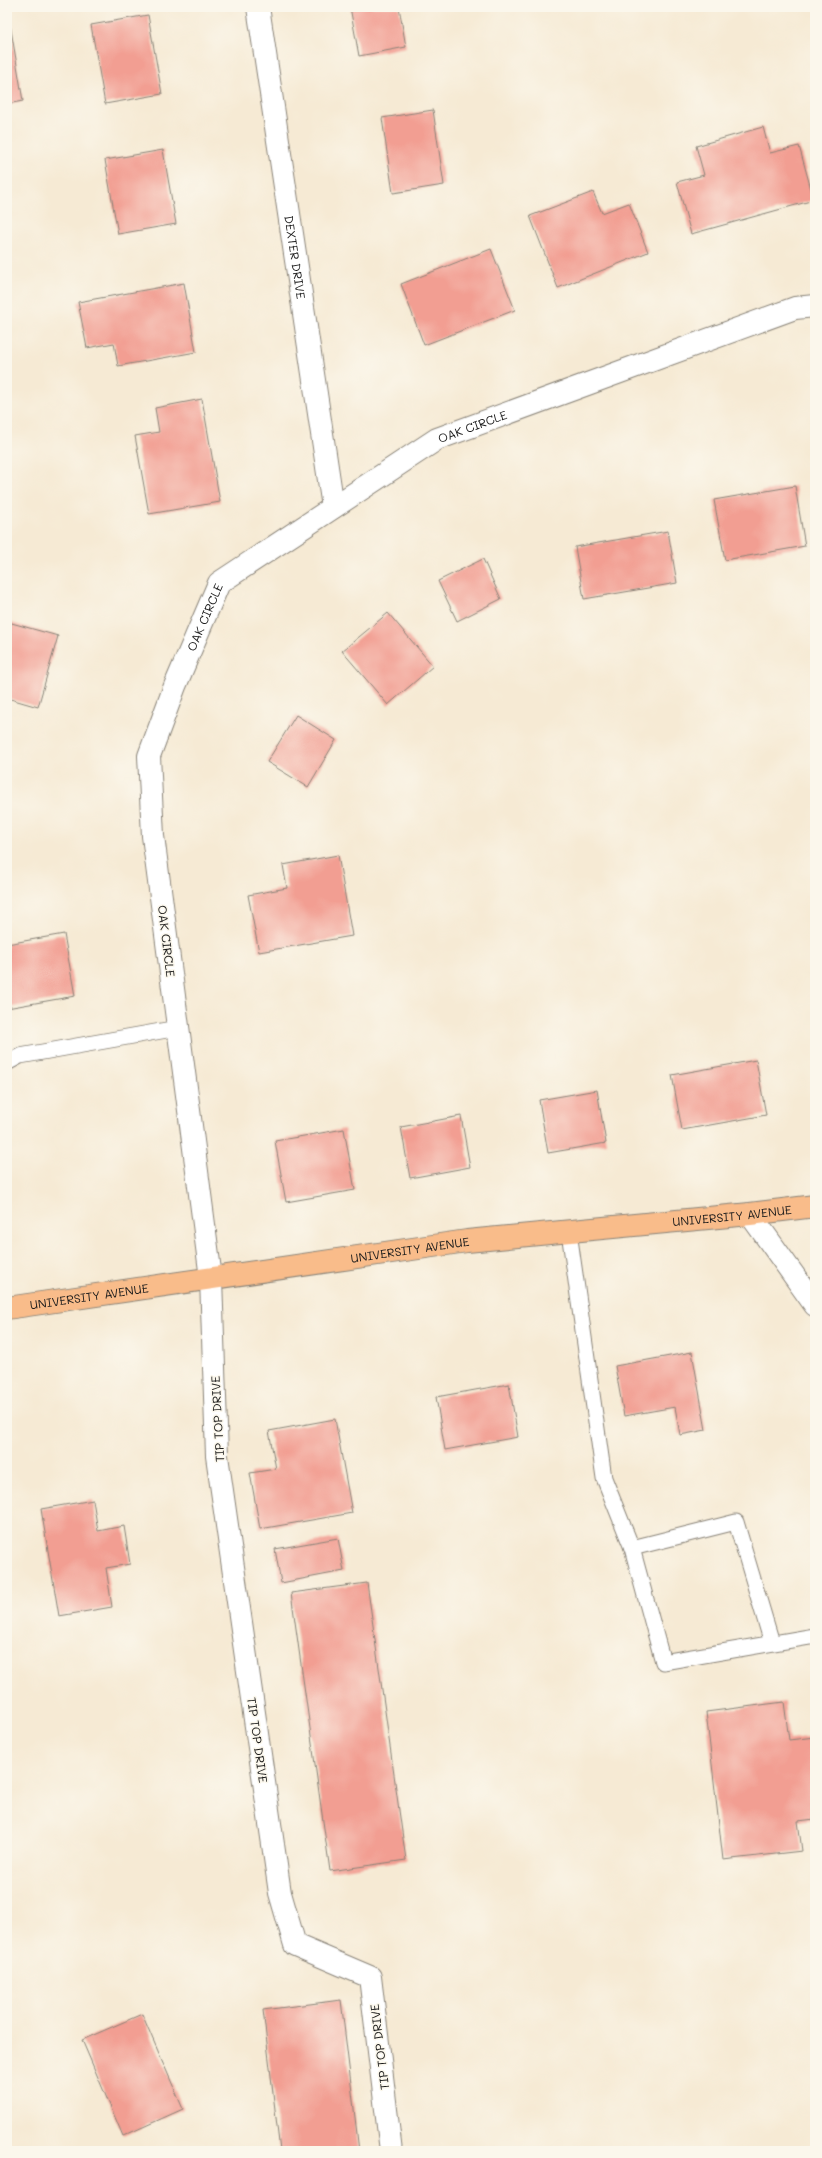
<svg xmlns="http://www.w3.org/2000/svg" width="822" height="2158" viewBox="0 0 822 2158" font-family="Mali,sans-serif">
<rect width="100%" height="100%" fill="#fbf7ec"/>
<filter id="ink" filterUnits="userSpaceOnUse"><feTurbulence type="fractalNoise" baseFrequency=".025" numOctaves="2"/><feDisplacementMap in="SourceGraphic" scale="8" xChannelSelector="R" yChannelSelector="G"/><feConvolveMatrix kernelMatrix="1 2 1 2 8 2 1 2 1" color-interpolation-filters="sRGB"/></filter>
<filter id="wash" filterUnits="userSpaceOnUse"><feTurbulence type="fractalNoise" baseFrequency=".012" numOctaves="4" result="noise"/><feDisplacementMap in="SourceGraphic" scale="16" xChannelSelector="R" yChannelSelector="G"/><feGaussianBlur stdDeviation="0.9" result="paint"/><feColorMatrix in="noise" values="0 0 0 0 0 0 0 0 0 0 0 0 0 0 0 0 0 1.4 0 .05"/><feComposite in="paint" operator="in"/></filter>
<g filter="url(#wash)">
<rect width="100%" height="100%" fill="#f6ead4"/>
<g id="blocks">
<g fill="#f29e92">
<path d="M350,7H399L406,47L359,56Z"/>
<path d="M8,12L23,101L7,104V13Z"/>
<path d="M148,15L162,94L105,104L91,25Z"/>
<path d="M433,110L444,185L393,193L382,118Z"/>
<path d="M763,127L770,153L799,146L814,200L691,234L677,182L704,175L696,146Z"/>
<path d="M163,150L176,224L118,234L105,160Z"/>
<path d="M593,192L602,213L629,203L648,252L558,288L530,216Z"/>
<path d="M491,249L515,310L424,345L401,284Z"/>
<path d="M184,283L196,352L118,366L114,343L87,348L78,302Z"/>
<path d="M202,399L220,502L149,514L135,436L159,432L155,408Z"/>
<path d="M795,486L805,546L725,560L714,500Z"/>
<path d="M668,531L677,583L584,599L575,547Z"/>
<path d="M483,559L501,599L457,621L438,581Z"/>
<path d="M388,613L433,666L388,705L342,651Z"/>
<path d="M8,622L58,636L38,707L7,698Z"/>
<path d="M296,715L336,740L308,787L267,762Z"/>
<path d="M338,855L352,936L259,952L248,895L287,888L283,865Z"/>
<path d="M64,934L75,996L7,1008V944Z"/>
<path d="M756,1060L766,1115L682,1130L672,1075Z"/>
<path d="M597,1090L606,1143L548,1153L539,1100Z"/>
<path d="M461,1116L470,1167L410,1178L401,1127Z"/>
<path d="M344,1129L355,1190L286,1202L275,1141Z"/>
<path d="M692,1352L706,1430L680,1435L675,1407L624,1416L615,1366Z"/>
<path d="M509,1384L518,1437L445,1450L436,1397Z"/>
<path d="M335,1419L352,1513L260,1529L250,1473L276,1469L269,1431Z"/>
<path d="M93,1500L98,1531L124,1526L130,1564L106,1568L112,1607L59,1616L41,1509Z"/>
<path d="M338,1538L344,1571L281,1583L275,1549Z"/>
<path d="M367,1583L406,1860L330,1871L291,1593Z"/>
<path d="M784,1702L789,1740L815,1737V1819L798,1821L802,1851L723,1860L706,1712Z"/>
<path d="M341,2000L359,2151H280L263,2010Z"/>
<path d="M142,2014L183,2109L123,2136L82,2040Z"/>
</g>
</g>
</g>
<g filter="url(#ink)">
<use href="#blocks" fill-opacity="0" stroke="#898378" stroke-width="1"/>
<g fill="none" stroke-linecap="round" stroke-linejoin="round">
<defs>
<g id="lane">
<path d="M7,1063L20,1056L178,1028"/>
<path d="M569,1232L604,1478L632,1548"/>
<path d="M772,1643L736,1522L632,1548L663,1662L815,1636"/>
</g>
<g id="street">
<path id="s1" d="M258,7L333,507"/>
<path d="M750,1214L815,1305"/>
<path id="s2" d="M391,2151L370,1977L295,1945L280,1893L217,1456L211,1278L153,836L149,756L175,686L219,583L437,439L795,308L815,306"/>
</g>
<g id="primary">
<path id="s3" d="M7,1308L467,1241L750,1214L815,1206"/>
</g>
</defs>
<use href="#lane" stroke="#898378" stroke-width="17"/>
<use href="#street" stroke="#898378" stroke-width="24"/>
<use href="#primary" stroke="#898378" stroke-width="24"/>
<use href="#lane" stroke="#fff" stroke-width="15"/>
<use href="#street" stroke="#fff" stroke-width="22"/>
<use href="#primary" stroke="#f9bc8a" stroke-width="22"/>
</g>
</g>
<g text-anchor="middle" dominant-baseline="central" stroke-width="3" stroke-linejoin="round" paint-order="stroke">
<g font-size="12" fill="#1c1c1c" stroke="#fbf7ec">
<text stroke="none"><textPath href="#s1" startOffset="253">DEXTER DRIVE</textPath></text>
<text stroke="none"><textPath href="#s2" startOffset="1942">OAK CIRCLE</textPath></text>
<text stroke="none"><textPath href="#s2" startOffset="1606">OAK CIRCLE</textPath></text>
<text transform="translate(167 941) rotate(83)">OAK CIRCLE</text>
<text stroke="none"><textPath href="#s3" startOffset="731">UNIVERSITY AVENUE</textPath></text>
<text stroke="none"><textPath href="#s3" startOffset="407">UNIVERSITY AVENUE</textPath></text>
<text stroke="none"><textPath href="#s3" startOffset="83">UNIVERSITY AVENUE</textPath></text>
<text transform="translate(217 1419) rotate(-93)">TIP TOP DRIVE</text>
<text transform="translate(258 1740) rotate(82)">TIP TOP DRIVE</text>
<text transform="translate(379 2047) rotate(-97)">TIP TOP DRIVE</text>
</g>
</g>
<rect width="822" height="2158" fill="none" stroke="#fbf7ec" stroke-width="24"/>
</svg>
